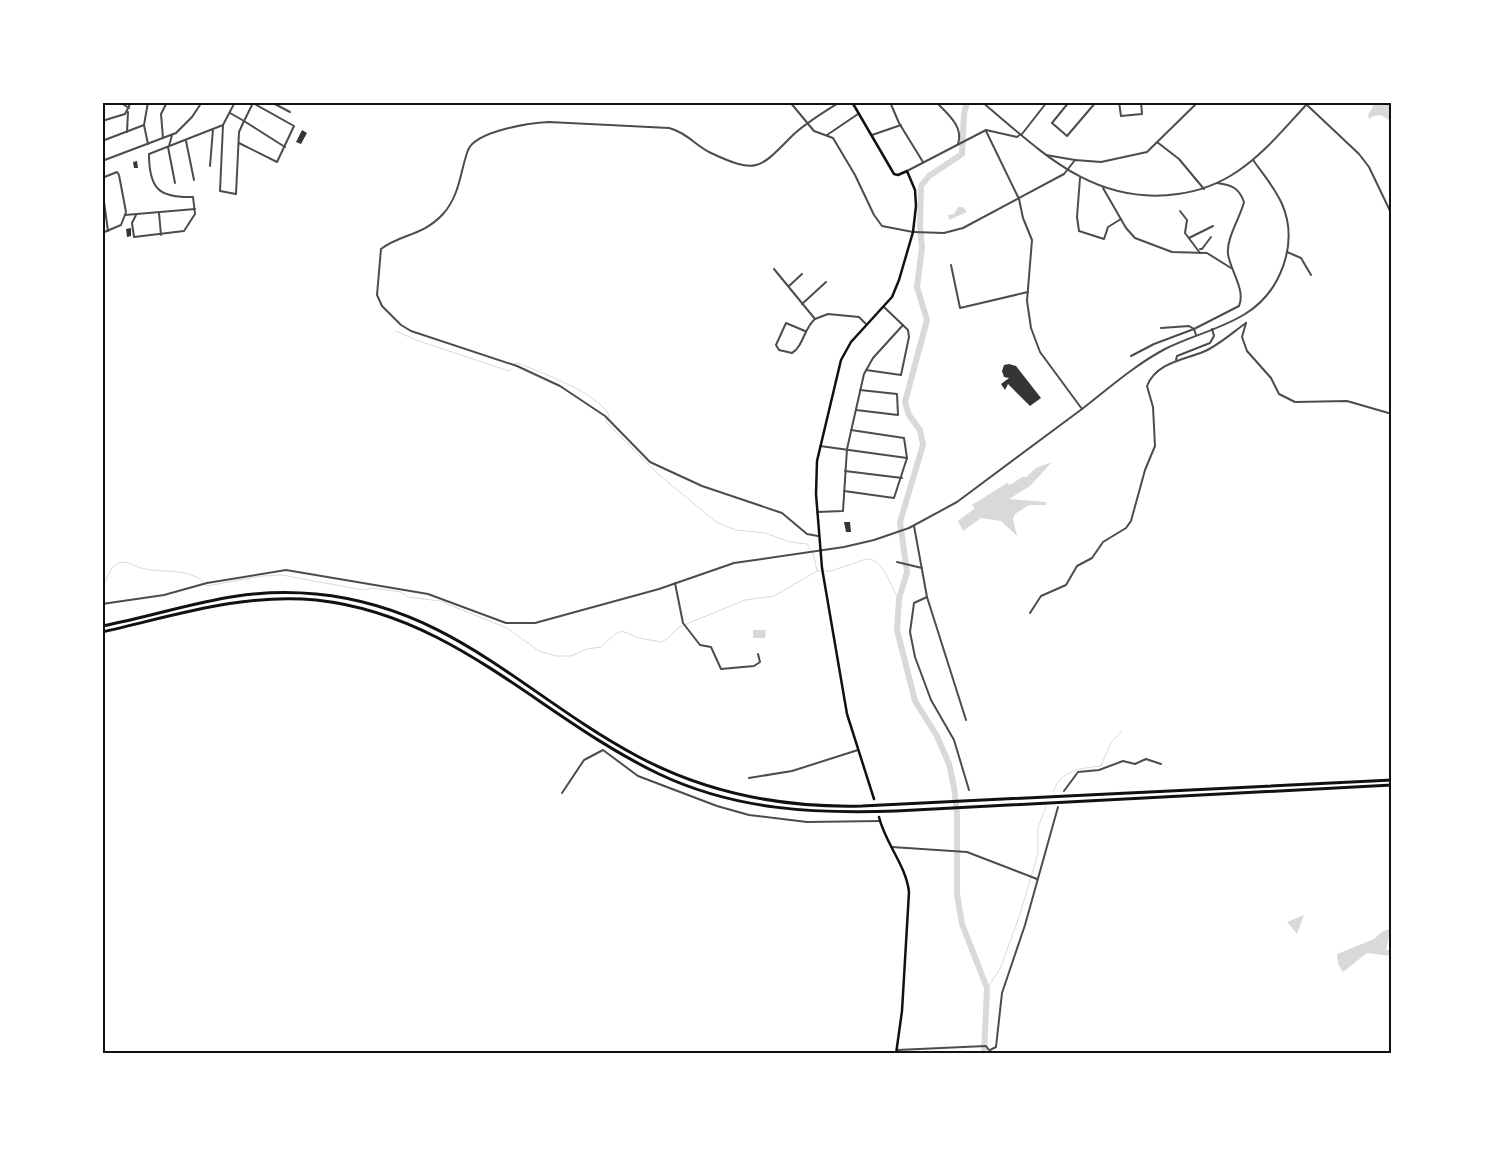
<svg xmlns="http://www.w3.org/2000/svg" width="1494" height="1156" viewBox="0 0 1494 1156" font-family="Overpass,sans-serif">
<rect width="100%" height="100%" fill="#fff"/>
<g fill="#d9d9d9">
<path d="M1375,103H1391V117L1388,120C1383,114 1375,114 1369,119L1368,115Z"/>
<path d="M958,207H963L967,212L949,220L948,215L954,214Z"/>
<path d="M1052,462L1030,486L1009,499L1046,502V505H1029L1015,514L1013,519L1017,536L1001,521L981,518L963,531L958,521L975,508L972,505L1007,483L1010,485L1022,477H1026L1036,468Z"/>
<path d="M753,630H766L765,638H753Z"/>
<path d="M1304,915L1297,934L1287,922Z"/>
<path d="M1391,928L1386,950H1391V956L1367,953L1343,972L1338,964L1337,954L1374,939L1382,932Z"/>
</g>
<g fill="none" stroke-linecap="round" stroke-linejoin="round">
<g stroke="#d9d9d9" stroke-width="1">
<path d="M396,331L416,340L509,371L512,369"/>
<path d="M514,364L517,363C539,371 599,394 609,415L606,421L608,424L657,473L716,522L736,530L765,533L790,542L807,544L814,556L817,571"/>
<path d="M102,589C107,580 109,566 119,563C127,560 134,566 141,568C163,574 191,566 207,586L262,576L282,575L363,590L373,588L401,592L408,597L440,601L507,628L539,651L556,656H571L587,649L601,647L615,634L622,631L639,638L661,642L667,639L678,628L691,622L745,600L774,596L817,571H831L866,559C884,558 890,587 899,599"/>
<path d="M1053,792C1062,769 1079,769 1101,766L1110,744L1121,732"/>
<path d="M987,988L1000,969L1019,917L1038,854V828L1046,806"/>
</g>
<path stroke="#d9d9d9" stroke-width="6" d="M967,102L964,114L962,154L929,176L921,186L920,227L922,248L917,287L927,320L905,402L909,415L920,430L923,445L900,522L907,572L899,599L897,630L915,701L937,736L949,764L954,787L957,814V894L962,924L987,988L984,1054"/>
</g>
<g fill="#353535">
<path d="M302,130L307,133L301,144L296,142Z"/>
<path d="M137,161L138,168H134L133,162Z"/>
<path d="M131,228V236L127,237L126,229Z"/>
<path d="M1009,364L1016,366L1041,398L1030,406L1008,384L1005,390L1001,384L1009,378L1004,377L1002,371L1004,365Z"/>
<path d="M844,522H850L851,532H846Z"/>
</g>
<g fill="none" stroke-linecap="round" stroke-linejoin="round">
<g stroke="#4c4c4c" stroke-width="2">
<path d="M271,102L290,112"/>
<path d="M790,102L814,131L833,138L855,175L874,215L882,226L913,232"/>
<path d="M890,102L899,123L923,162"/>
<path d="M936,102C948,114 964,127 958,144"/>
<path d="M1069,102L1052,123L1067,136L1096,102"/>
<path d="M1119,102L1121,116L1142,114L1141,102"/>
<path d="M1165,102H1170"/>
<path d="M121,103L129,108"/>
<path d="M230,113L244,121L253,103L294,126L277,162L239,143"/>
<path d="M102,121L125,114L131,102"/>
<path d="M223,125L220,191L236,194L239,132L244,121L285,147"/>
<path d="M986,131L1019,199"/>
<path d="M127,132L128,112"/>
<path d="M827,135L858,114"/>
<path d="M872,135L901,125"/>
<path d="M163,138L161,114L167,102"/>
<path d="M102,141L144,125"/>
<path d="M186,141L194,180"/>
<path d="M1157,142L1179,159L1204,189"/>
<path d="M148,144L144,125L148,102"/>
<path d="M169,146L172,135"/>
<path d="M168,147L175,183"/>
<path d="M1046,155L1075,160"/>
<path d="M102,161L176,133L192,117L202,102"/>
<path d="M210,166L213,129"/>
<path d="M1068,169L1075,160L1101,162L1147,152L1198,102"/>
<path d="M907,171L986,130L1017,137L1021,134"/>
<path d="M102,178L117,172L119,175L126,212L121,225L102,233"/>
<path d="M1080,178L1077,217L1079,231L1104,239L1108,227L1121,219"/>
<path d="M102,187L108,231"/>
<path d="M1103,188L1126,228L1135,238L1172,252L1207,253L1231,268"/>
<path d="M1180,211L1187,220L1185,233L1200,253"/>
<path d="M159,213L161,235"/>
<path d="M125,215L195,209"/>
<path d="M136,215L132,223L134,237L184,231L195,214L193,197C159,198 149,189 149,154L223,125L235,102"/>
<path d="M1189,238L1213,226"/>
<path d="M1200,249H1202L1211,237"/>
<path d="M1287,252L1301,258L1311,275"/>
<path d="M951,265L960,308L1028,292"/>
<path d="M774,269L815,319L828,314L859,317L866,324"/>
<path d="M789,286L802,274"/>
<path d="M802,304L826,282"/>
<path d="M1246,323L1242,337L1247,351L1271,378L1279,394L1295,402L1347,401L1392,414"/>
<path d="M1161,328L1189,326L1194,329"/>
<path d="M805,331L786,323L776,345L779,350L792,353C803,347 804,328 815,319"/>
<path d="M1196,335L1194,329L1239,306C1246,290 1230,270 1228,254C1226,239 1240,218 1244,202C1239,188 1232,185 1217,183"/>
<path d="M1131,356L1154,344L1194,329"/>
<path d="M1176,360L1177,356L1210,343L1214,336L1212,329"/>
<path d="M866,370L901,375L909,337L908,330L884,307"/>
<path d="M856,410L898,415L897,394L860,390"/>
<path d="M820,446L907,458"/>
<path d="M845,471L902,478"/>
<path d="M844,491L894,498L907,458L904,438L851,430"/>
<path d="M817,512L843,511L847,449L864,374L873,358L903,325"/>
<path d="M914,526L927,597L966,720"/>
<path d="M818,536L807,534L782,513L702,486L650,462L605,416L560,386L517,366L411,331L401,325L382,306L377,295L381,249C400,234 423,236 443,214C460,195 460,172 468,150C476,131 529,123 549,122L669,128C686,132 696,146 711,153C758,175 760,168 793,135C807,122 824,112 840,102"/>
<path d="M897,562L922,568"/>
<path d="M675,583L683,623L700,645L711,647L721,669L754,666L760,662L758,654"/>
<path d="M927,597L914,603L910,632L915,657L931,700L954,740L969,790"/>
<path d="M1030,613L1041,596L1066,585L1077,566L1092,558L1103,542L1126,528L1131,521L1145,470L1155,446L1153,407L1147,386C1156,363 1183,360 1203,352C1218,346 1233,332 1246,323"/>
<path d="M749,778L792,771L858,750"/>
<path d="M1064,791L1078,772L1099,770L1123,761L1135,764L1146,759L1161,764"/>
<path d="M562,793L584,760L603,750L638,776L717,806L749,815L807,822L880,821"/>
<path d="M892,847L967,852L1037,879"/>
<path d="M897,1050L986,1046L992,1054"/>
<path d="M990,1050L996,1047L1002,993L1025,925L1058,807"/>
</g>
<g stroke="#4c4c4c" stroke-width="2">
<path d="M982,102C1042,152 1093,206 1178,194C1200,191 1219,184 1238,171C1265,153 1286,126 1309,102"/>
<path d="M1307,105L1359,154L1369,167L1392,215"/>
<path d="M1022,134L1047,102"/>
<path d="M913,232L944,233L963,228L1064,174L1068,169"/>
<path d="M1082,409C1109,388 1135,365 1165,349C1191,336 1221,329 1245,314C1281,292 1299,243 1282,204C1275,188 1263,174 1253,160"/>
<path d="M102,604L164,595L207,583L286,570L428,594L506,623H535L659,589L734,563L844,547L874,540L909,528L957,502L1082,409L1040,352L1031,328L1027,301L1032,240L1023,218L1019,199"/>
</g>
<g stroke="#111" stroke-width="2.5">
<path d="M852,102L894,174L898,175L907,171L915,190L916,206L913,232L899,280L892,297L851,342L841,360L817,461L816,494L822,568L847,714L874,799"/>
<path d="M879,817C885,843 906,865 909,892L902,1011L896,1054"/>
</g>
<g stroke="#111" stroke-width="3">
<path d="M102,626C179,611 234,586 316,594C452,607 525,696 637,756C708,794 782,808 862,806L1392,780"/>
<path d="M102,632C174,616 241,593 316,600C455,615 540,717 659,774C735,810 814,814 896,811L1392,785"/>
</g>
</g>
<rect width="1494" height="1156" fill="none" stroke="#ffffff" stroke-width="208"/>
<rect x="104" y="104" width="1286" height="948" fill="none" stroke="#111" stroke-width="2"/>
</svg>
